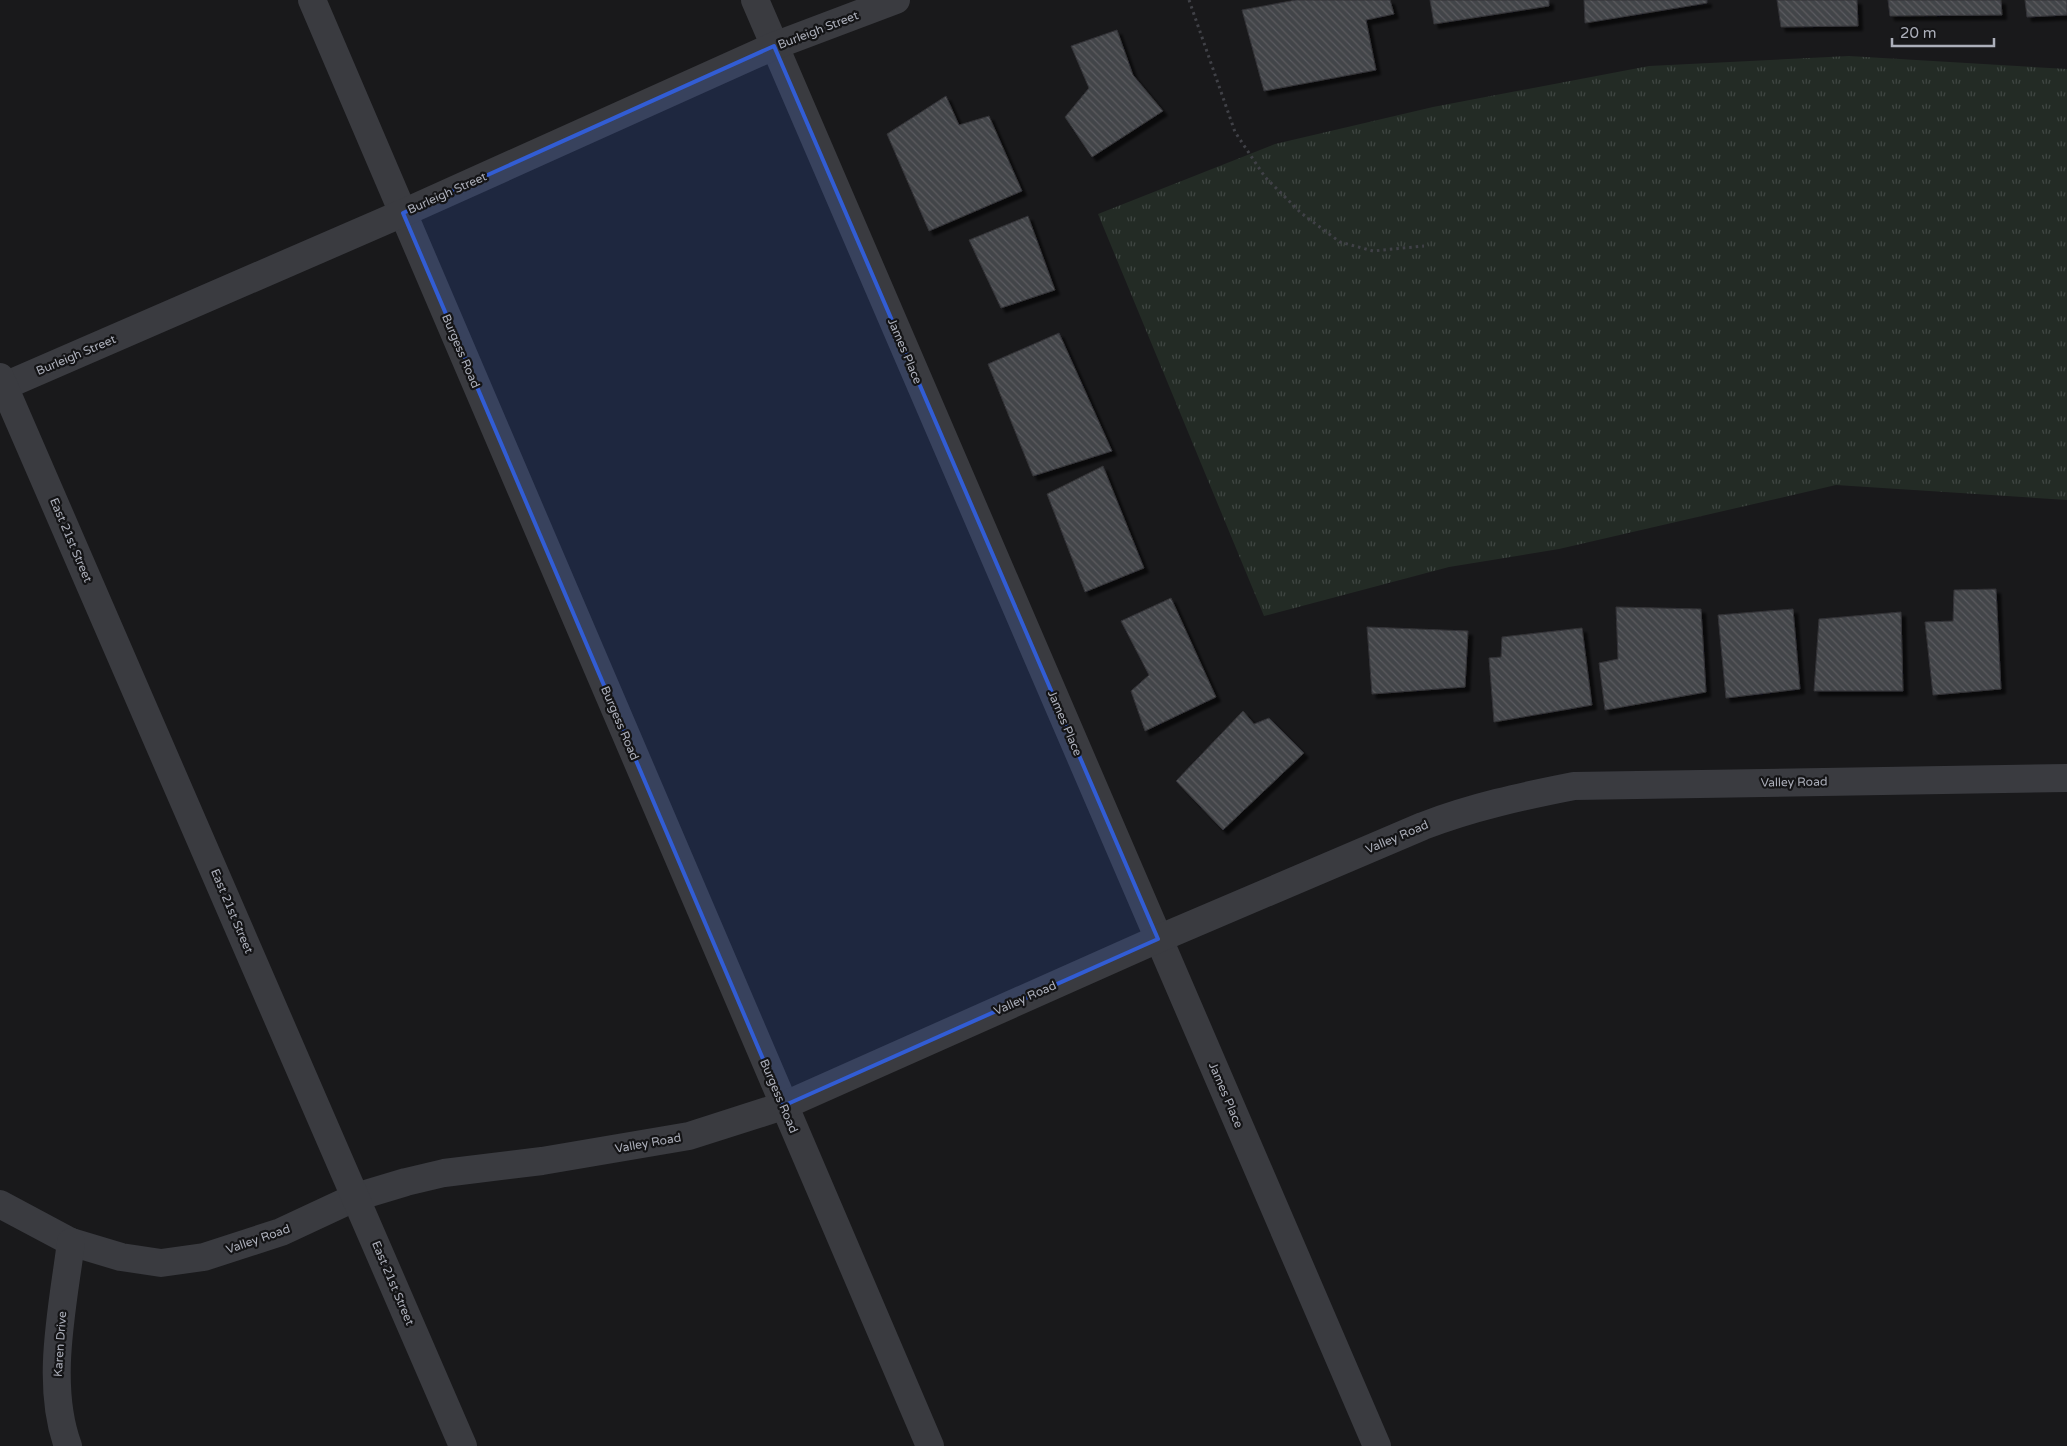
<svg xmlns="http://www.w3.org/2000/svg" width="2067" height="1446" viewBox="0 0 2067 1446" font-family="'Varela Round',sans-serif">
<defs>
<pattern id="grass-tufts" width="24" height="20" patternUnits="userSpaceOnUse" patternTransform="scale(1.25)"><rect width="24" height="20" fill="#232b25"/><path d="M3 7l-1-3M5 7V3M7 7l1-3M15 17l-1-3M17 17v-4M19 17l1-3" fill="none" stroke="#404743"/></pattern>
<pattern id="building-back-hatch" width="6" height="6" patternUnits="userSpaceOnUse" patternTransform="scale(1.25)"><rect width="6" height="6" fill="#434448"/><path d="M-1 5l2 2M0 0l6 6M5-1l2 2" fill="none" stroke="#5b5c60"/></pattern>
<filter id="shadow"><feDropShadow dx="4.5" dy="4.5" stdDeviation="1" flood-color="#0009"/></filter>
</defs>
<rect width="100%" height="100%" fill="#19191b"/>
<path fill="url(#grass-tufts)" d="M1849,56L2067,69V500L1836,485L1559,549L1449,567L1264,616L1098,214L1275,144L1433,107L1649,66Z"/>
<g fill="url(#building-back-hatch)" stroke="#333337" filter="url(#shadow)">
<path d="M1296,0H1390L1394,14L1366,20L1376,70L1264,91L1242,10Z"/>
<path d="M1430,0H1549V6L1434,24Z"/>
<path d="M1584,0H1707V3L1585,23Z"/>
<path d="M1777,0H1857L1858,26L1781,27Z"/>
<path d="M1888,0H2001L2002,15L1890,16Z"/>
<path d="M2025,0H2067V15L2027,17Z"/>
<path d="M1117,30L1133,75L1163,111L1092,157L1065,117L1089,88L1071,46Z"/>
<path d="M946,96L959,125L989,116L1022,191L929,231L887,134Z"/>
<path d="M1028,216L1055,290L1001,308L969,240Z"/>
<path d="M1059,333L1112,451L1033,476L988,364Z"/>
<path d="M1103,466L1144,568L1085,592L1047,494Z"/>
<path d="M1996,589L2001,689L1933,695L1925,622L1953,621L1954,590Z"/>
<path d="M1171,598L1216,697L1145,731L1131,691L1149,675L1121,621Z"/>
<path d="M1616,607L1701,609L1706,692L1605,710L1599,663L1618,659Z"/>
<path d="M1793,609L1800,689L1726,698L1718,615Z"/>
<path d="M1901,612L1903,691H1814L1819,619Z"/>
<path d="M1367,627L1468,631L1465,687L1372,694Z"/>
<path d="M1582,628L1592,705L1494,722L1489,658L1501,657L1502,637Z"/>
<path d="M1243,711L1254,724L1269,718L1304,753L1223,830L1176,781Z"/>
</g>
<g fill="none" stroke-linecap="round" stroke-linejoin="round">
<path stroke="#404147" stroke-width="3" stroke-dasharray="2.5 4" stroke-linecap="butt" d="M1189,0L1235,132L1265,177L1301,213L1340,242L1373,251L1424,246"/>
<g stroke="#3a3b40" stroke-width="28">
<path d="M312,0L930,1446"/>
<path d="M755,0L1377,1446"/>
<path d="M0,388L403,213L774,46L896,0"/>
<path d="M0,1204L71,1242L121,1257L161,1263L204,1257L281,1232L356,1197L406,1182L444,1173L542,1161L689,1136L783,1106L1158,939L1423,826C1472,807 1523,796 1574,786L2067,778"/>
<path d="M68,1446C45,1384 63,1306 71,1242"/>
</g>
<path stroke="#3a3b40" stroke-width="28" d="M0,377L463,1446"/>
</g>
<path fill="#325dd4" fill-opacity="0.2" stroke="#325dd4" stroke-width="4" stroke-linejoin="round" d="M774,46L1158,939L783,1106L403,213Z"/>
<g text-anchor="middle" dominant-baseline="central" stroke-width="4.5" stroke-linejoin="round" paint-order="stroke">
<g font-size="12" fill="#acafba" stroke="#141416">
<text transform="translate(818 30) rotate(-21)">Burleigh Street</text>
<text transform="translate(447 193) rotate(-24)">Burleigh Street</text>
<text transform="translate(461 351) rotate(67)">Burgess Road</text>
<text transform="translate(905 351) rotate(67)">James Place</text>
<text transform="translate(76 355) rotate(-23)">Burleigh Street</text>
<text transform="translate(71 540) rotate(67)">East 21st Street</text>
<text transform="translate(620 723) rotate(67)">Burgess Road</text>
<text transform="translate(1065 723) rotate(67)">James Place</text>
<text transform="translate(1794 782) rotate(-1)">Valley Road</text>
<text transform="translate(1397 837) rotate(-23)">Valley Road</text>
<text transform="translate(232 911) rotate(67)">East 21st Street</text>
<text transform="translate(1025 998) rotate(-24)">Valley Road</text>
<text transform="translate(1226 1095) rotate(67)">James Place</text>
<text transform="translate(779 1096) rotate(67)">Burgess Road</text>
<text transform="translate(648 1143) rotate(-10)">Valley Road</text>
<text transform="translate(258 1239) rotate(-19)">Valley Road</text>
<text transform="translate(393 1283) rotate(67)">East 21st Street</text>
<text transform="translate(60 1344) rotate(-86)">Karen Drive</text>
</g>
</g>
<path d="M1892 38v8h102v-8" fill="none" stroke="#acafba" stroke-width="2.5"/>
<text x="1900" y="38" font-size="15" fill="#acafba" stroke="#141416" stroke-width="4" paint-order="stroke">20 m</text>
</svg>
